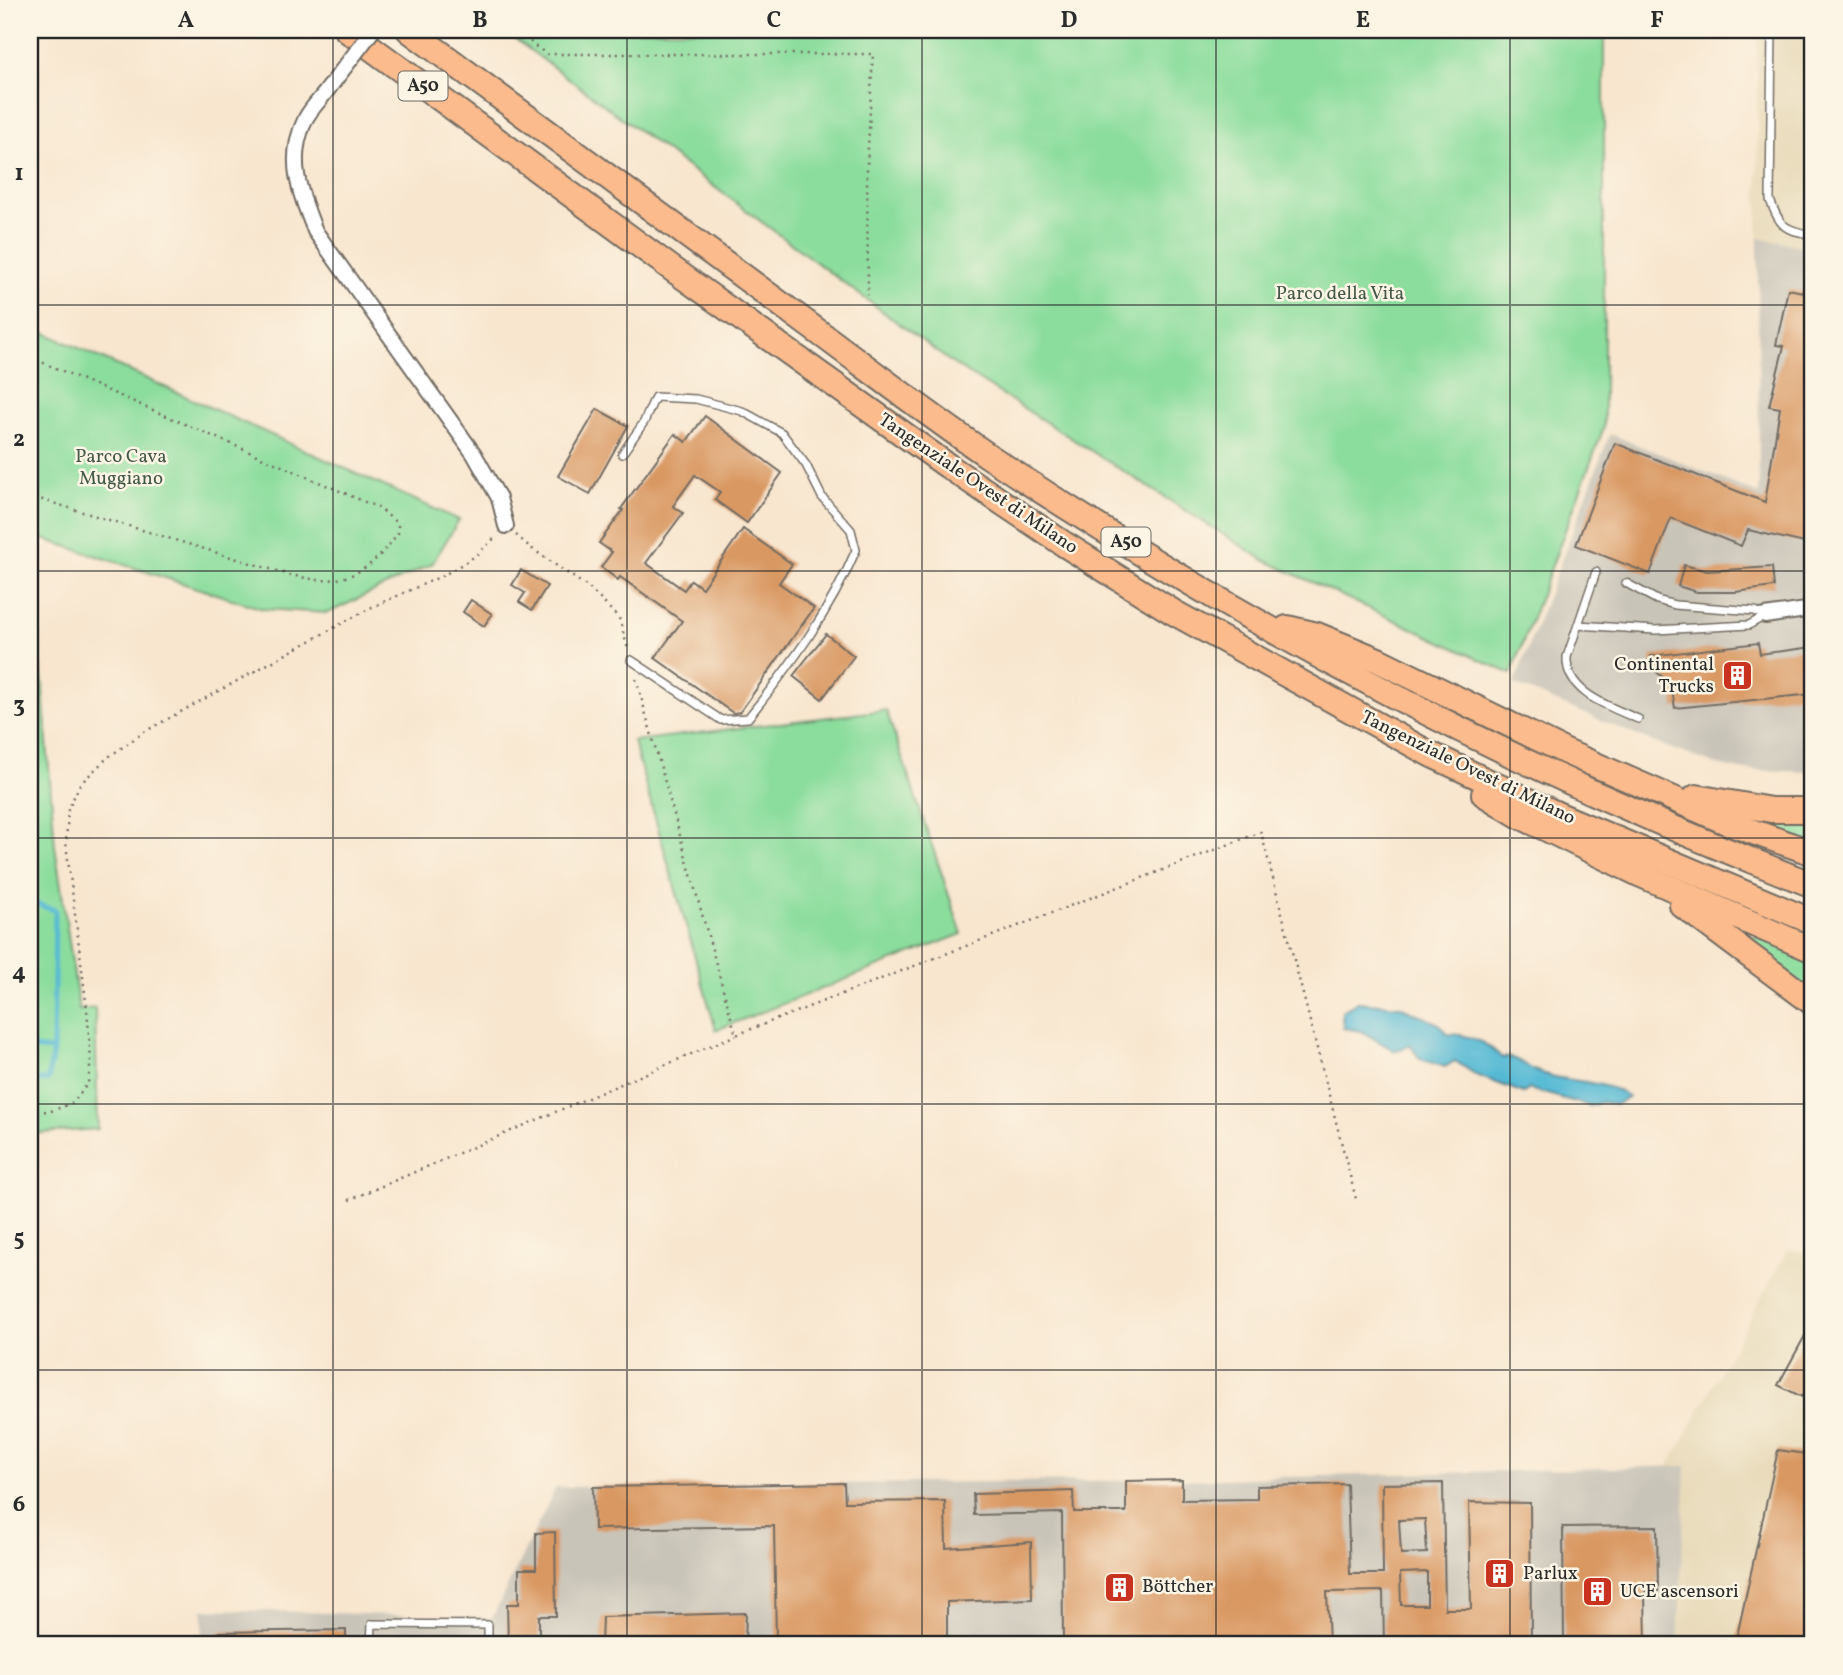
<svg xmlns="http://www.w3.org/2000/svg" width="1843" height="1675" viewBox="0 0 1843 1675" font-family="Vollkorn,serif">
<rect width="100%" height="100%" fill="#fcf5e5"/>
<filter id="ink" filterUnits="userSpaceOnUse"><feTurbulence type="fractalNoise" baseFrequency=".0143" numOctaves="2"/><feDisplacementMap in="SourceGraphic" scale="14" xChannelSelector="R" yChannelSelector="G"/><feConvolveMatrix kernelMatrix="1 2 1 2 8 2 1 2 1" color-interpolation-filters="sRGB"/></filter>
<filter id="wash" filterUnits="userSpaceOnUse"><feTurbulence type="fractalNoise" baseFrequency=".00686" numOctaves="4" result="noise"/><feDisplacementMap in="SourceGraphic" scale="28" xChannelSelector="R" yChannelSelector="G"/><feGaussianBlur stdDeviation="1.57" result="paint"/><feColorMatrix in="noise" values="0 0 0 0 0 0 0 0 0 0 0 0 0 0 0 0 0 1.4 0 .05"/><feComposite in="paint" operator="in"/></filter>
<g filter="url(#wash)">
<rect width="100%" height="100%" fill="#f8e6cf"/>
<g fill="#e8daba">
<path d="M1757,30H1813V248L1758,238Z"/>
<path d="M1788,1249L1813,1255V1645H1678L1686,1467L1667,1469Z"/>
</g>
<g fill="#c9c4b8">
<path d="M1758,238L1813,248V772L1740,770L1717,765L1650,741L1514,684L1610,434L1759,494Z"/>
<path d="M1686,1466L1678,1645H202L203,1609L492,1618L556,1487L1182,1480Z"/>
</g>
<g fill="#8bdd9d" stroke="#5b8464" stroke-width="2">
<path d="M503,30H1604V427L1511,674L1264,560L952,363Z"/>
<path d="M30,326L459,520L432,564L328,613L263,609L31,535L55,846L79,1010L95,1008L98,1129L30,1134Z"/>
<path d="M886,710L962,934L716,1030L633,741Z"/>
<path d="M1813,815V847L1755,825L1752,818Z"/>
<path d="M1754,936L1813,955V996L1748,942Z"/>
</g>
<path fill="#55b9d4" stroke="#407280" stroke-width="2" d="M1358,1002L1400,1006L1439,1024L1447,1034C1469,1034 1487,1042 1502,1058C1516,1055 1523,1065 1536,1071C1565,1084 1603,1078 1629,1097L1615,1105L1602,1102L1590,1106L1529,1089L1524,1093L1478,1076L1455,1061L1445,1067L1420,1059L1410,1045L1395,1051L1361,1031L1343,1028L1342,1011Z"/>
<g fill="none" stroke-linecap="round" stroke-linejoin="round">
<g stroke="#55b9d4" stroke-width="5">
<path d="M30,902L55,910L53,1050L48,1080L30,1081"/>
<path d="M30,1048L53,1050"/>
</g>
</g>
<g id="blocks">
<g fill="#d99862" fill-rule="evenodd">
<path d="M1788,289L1813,294V545L1748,530L1741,546L1671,518L1650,574L1576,545L1615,443L1765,502L1780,408L1769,406L1784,346L1776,345Z"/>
<path d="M597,409L628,426L590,494L558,476Z"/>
<path d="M705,416L782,473L747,523L715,500L720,492L695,475L673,506L683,513L646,563L684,590L691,580L702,588L743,529L792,564L779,583L814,608L740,712L733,713L655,658L682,621L620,577L618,580L601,567L612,552L599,543L623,510L621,509L675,434L686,442Z"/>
<path d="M1684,565L1707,571L1772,567L1774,587L1735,592H1697L1678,586Z"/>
<path d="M521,570L547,586L532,610L519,602L525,593L512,585Z"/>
<path d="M471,600L492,614L484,626L463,612Z"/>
<path d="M826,634L854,656L822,699L793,676Z"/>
<path d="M1758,643L1760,654L1813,647V664H1810L1813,694L1675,708L1671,684L1653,669L1651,656Z"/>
<path d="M1813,1321V1395L1805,1393L1802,1397L1778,1385Z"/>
<path d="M1778,1450L1813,1455V1531L1807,1560L1813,1561V1645H1735Z"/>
<path d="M1182,1480V1500L1257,1499V1486L1347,1484L1350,1574H1383L1382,1484L1443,1483L1445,1609H1471L1469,1502L1530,1503L1531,1645H1384L1383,1591L1327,1592L1329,1645H1063L1062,1513L974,1515L973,1494L1073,1491L1074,1512H1126V1481ZM1425,1519L1427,1553L1401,1554L1399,1520ZM1427,1572V1605H1401L1400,1573Z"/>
<path d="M844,1483L845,1502L945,1501L946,1548L1031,1542L1032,1599L947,1602V1645H821V1639L776,1640L774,1526L594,1529L593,1487Z"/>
<path d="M1657,1526L1658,1591L1645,1592L1646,1645H1564L1563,1527Z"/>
<path d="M555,1532L556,1616H539V1645H508L507,1604H519V1569H536V1533Z"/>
<path d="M746,1613L745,1645H601L602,1617Z"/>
<path d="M346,1630V1645H220L219,1632Z"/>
</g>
</g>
</g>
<g filter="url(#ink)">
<use href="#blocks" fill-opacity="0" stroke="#736c64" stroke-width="2"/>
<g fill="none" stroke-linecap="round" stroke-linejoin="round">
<defs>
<g id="lane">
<path d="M1772,30L1770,200C1781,228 1783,229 1813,235"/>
<path d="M622,454L644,422L655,397L696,399L742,411L782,433L806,465L822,497L851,530L856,550C830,612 790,666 748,718L721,720L631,660"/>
<path d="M1596,572L1567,657C1565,693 1611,707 1638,719"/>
<path d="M1578,625L1655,630L1749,625L1765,616L1755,611L1675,605L1657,600L1626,583"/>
<path d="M371,1645L372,1624L488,1625V1645"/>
</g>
<g id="street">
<path d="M328,89C321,99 310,109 305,120C286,160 300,193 315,231L474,454L499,498L506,526"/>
<path d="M1765,616L1813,609"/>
</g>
<g id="highway">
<path d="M347,30L671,268L948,466L1064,544L1173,612L1430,754L1559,815L1813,922"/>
<path d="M409,30C542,128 675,227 809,325C869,369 928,415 990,457C1247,628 1525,774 1813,885"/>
<path d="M1287,628L1317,635L1378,660L1566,752L1731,824L1813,853"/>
<path d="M1484,794L1520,816L1639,874L1813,950"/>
<path d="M1696,797L1771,810H1813"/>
<path d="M1682,905L1813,1003"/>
</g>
</defs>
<use href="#lane" stroke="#736c64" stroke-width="10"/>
<use href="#street" stroke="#736c64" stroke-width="18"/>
<use href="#highway" stroke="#736c64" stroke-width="28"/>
<g stroke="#736c64" stroke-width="2.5" stroke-dasharray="2 5" stroke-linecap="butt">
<path d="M522,30L532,44L547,54H873L867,166L868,295"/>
<path d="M30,357L379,508L398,524V533C380,558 361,578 328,580C316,581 302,577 290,575L30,496"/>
<path d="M516,535L531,548L589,588L619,618L628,649"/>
<path d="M636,679L736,1035L1261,832L1357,1203"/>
<path d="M30,1112L51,1111L73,1103L88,1083L91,1060L87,1009L66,844L68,810L80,784L107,758L144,732L370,608L444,575L474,557L497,536"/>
<path d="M349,1200L736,1035"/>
</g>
<use href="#lane" stroke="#fff" stroke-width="7"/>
<use href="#street" stroke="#fff" stroke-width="14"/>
<use href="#highway" stroke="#fbbb8c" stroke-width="24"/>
<defs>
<path id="street-bridge" d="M328,89L373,30"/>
</defs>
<use href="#street-bridge" stroke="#736c64" stroke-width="18" stroke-linecap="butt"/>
<use href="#street-bridge" stroke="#fff" stroke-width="14"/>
</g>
</g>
<path fill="none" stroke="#2b2b2b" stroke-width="2" stroke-opacity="0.55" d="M333,30V1645M627,30V1645M922,30V1645M1216,30V1645M1510,30V1645M30,305H1813M30,571H1813M30,838H1813M30,1104H1813M30,1370H1813"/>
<defs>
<symbol id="building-square" viewBox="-11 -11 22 22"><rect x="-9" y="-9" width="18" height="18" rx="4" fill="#c8321e" stroke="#fcf5e5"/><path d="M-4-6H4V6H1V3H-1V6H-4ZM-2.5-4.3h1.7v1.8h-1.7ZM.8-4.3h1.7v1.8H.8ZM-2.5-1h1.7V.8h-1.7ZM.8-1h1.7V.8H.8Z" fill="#fff"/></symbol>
</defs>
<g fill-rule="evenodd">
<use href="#building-square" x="1720" y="658" width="35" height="35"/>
<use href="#building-square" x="1482" y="1556" width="35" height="35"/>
<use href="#building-square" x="1102" y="1570" width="35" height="35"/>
<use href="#building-square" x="1580" y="1574" width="35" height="35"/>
</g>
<g text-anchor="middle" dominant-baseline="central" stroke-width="5" stroke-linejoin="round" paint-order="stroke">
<g fill="#fcf5e5" stroke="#6a6863" stroke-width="2">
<rect x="398.5" y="71.5" width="49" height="29" rx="5"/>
<rect x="1101.5" y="527.5" width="49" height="29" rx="5"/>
</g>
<g font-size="18" font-weight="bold" fill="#2b2b2b">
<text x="423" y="86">A50</text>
<text x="1126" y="542">A50</text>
</g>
<g font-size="19" fill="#435848" stroke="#fcf5e5">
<text x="1340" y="294">Parco della Vita</text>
<text x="121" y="457">Parco Cava<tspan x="121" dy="22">Muggiano</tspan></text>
</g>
<g font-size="19" fill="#2b2b2b" stroke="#fcf5e5">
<text transform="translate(978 484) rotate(34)">Tangenziale Ovest di Milano</text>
<text transform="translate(1468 768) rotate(26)">Tangenziale Ovest di Milano</text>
</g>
<g font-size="19" fill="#2b2b2b" stroke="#fcf5e5" text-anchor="start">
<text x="1714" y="665" text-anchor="end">Continental<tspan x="1714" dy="22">Trucks</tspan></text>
<text x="1523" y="1574">Parlux</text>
<text x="1142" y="1587">Böttcher</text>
<text x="1620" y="1592">UCE ascensori</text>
</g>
</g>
<rect width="1843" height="1675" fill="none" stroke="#fcf5e5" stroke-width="77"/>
<rect x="38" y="38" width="1766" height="1598" fill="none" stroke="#2b2b2b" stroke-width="2.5"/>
<g font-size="23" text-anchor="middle" font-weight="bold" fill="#2b2b2b">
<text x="186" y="27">A</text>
<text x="480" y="27">B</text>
<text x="774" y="27">C</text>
<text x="1069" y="27">D</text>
<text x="1363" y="27">E</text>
<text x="1657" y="27">F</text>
<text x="19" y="180">1</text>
<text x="19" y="446">2</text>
<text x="19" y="712">3</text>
<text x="19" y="979">4</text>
<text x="19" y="1245">5</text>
<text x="19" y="1511">6</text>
</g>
</svg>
